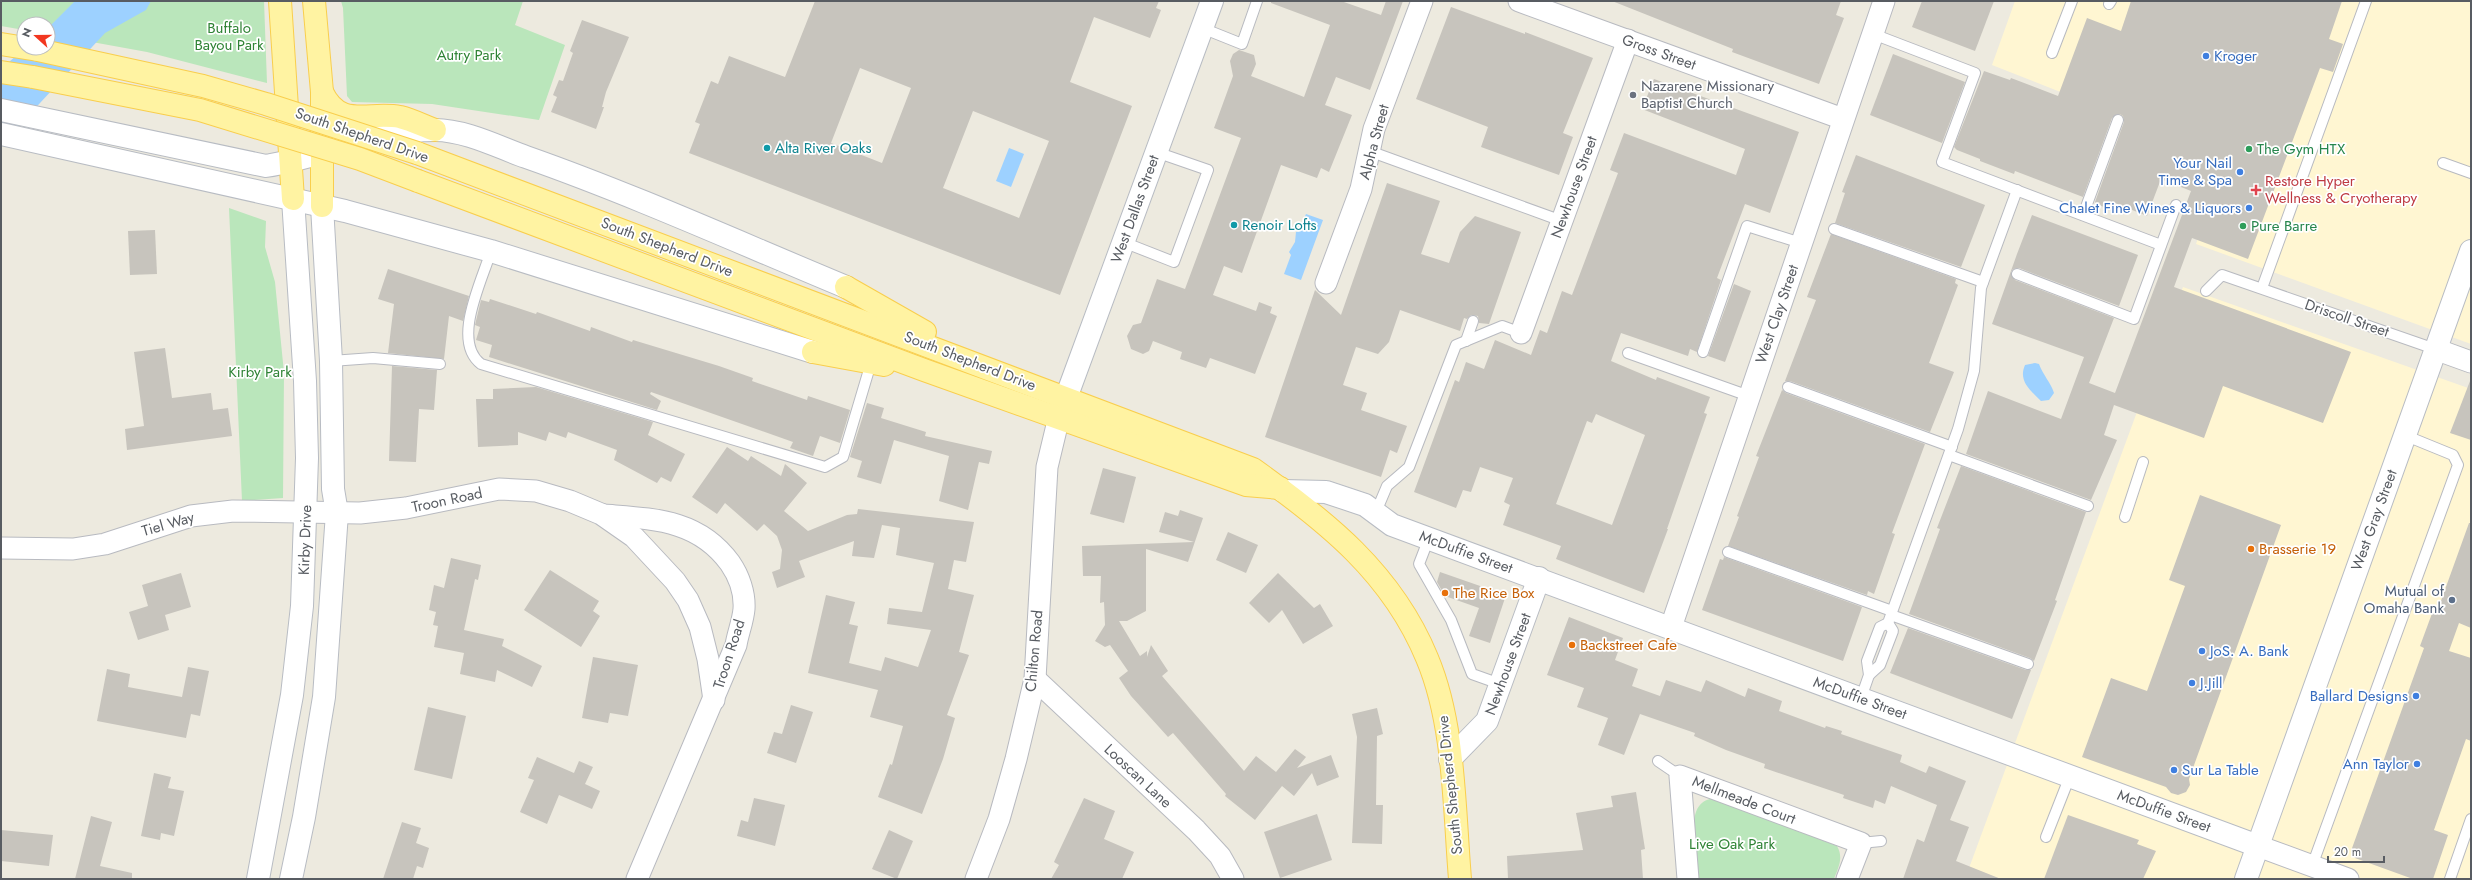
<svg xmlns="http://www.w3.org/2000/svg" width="2472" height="880" viewBox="0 0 2472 880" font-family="Jost,sans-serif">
<rect width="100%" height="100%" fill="#edeadf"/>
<g fill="#fff6d2">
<path d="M2015,1H2471V344L2196,244L2241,114L2144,125L1992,65Z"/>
<path d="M2183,287L2471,389V879H1965Z"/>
</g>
<g fill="#bae6bb">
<path d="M1,1H264L267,83L147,52L48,34V24H24V30L1,26Z"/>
<path d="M341,1H523L515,25L565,45L539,120L432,104L352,102L347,96L343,8Z"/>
<path d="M229,208L266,221L265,247L275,282L284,373L283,498L242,501Z"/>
<path d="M1715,798L1837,846C1844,858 1838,868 1834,879H1699L1694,821C1696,808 1700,800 1715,798Z"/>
</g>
<g fill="#9dd1ff">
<path d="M75,1H151L146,10L105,33L1,145V69L25,48H48V28Z"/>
<path d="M1009,148L1024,154L1011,187L996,181Z"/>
<path d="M1306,214L1323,220L1301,280L1284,274L1291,255L1289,252L1295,242L1296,232L1299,231Z"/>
<path d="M2035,363L2039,364C2043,375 2051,383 2054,393L2049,400L2041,401C2030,390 2018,381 2025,365Z"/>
</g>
<g fill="#c7c4bd" fill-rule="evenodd">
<path d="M815,1H1159L1156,8L1161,10L1150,38L1094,17L1070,82L1132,106L1060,295L689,153L700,124L695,122L711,81L718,84L729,56L785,77ZM860,68L911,88L882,163L831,143ZM973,111L1049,141L1019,218L943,188Z"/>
<path d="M1271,1H1341L1381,15L1386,1H1403L1370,90L1336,77L1325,105L1352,115L1329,172L1321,168L1317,178L1281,165L1242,273L1224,266L1213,295L1256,311L1259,302L1272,307L1270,313L1277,316L1255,374L1210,358L1206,368L1180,359L1182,352L1153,341L1149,351L1143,354L1131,349L1127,336L1133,325L1141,323L1157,279L1185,289L1241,138L1214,128L1233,76L1230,61L1233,54L1239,50L1254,55L1256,64L1251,76L1304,97L1330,25L1271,3Z"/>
<path d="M1612,1H1841L1836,15L1844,18L1819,84L1732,52L1733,49Z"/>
<path d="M1922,1H1994L1975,51L1912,27Z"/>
<path d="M2131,1H2342L2329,39L2343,44L2333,72L2320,68L2248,259L2192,238L2174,287L2351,352L2323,423L2223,386L2204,438L2114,405L2104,435L2117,440L2091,500L1966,454L1988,391L2061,419L2084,357L1992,324L2017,254L2032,215L2138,255L2119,306L2019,268L2013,269L2011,272L2015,280L2114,318L2089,383L2115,393L2191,191L2161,179L2147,216L2115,203L2112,210L2096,204L2095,202L2124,122L2123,116L2120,114L2112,118L2083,197L2015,171L2014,174L1980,161V159L1957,150L1954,147L1984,71L2010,80L2011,78L2058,96L2087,18L2121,31Z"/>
<path d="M1451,7L1525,34V32L1593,58L1563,133L1573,137L1559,175L1481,147L1488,127L1416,99Z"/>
<path d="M582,20L629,37L606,92L602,107H604L596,129L551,112L557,97L553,95L559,80L563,81L573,53L570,51Z"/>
<path d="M1893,54L1965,82L1942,143L1870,115Z"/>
<path d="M1654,79L1799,132L1770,213L1745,204L1717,278L1721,280L1697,352L1690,349L1688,356L1621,333L1611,361L1656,380L1657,377L1710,397L1704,413L1707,414L1667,529H1668L1644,593L1556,559L1561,546L1503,525L1510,505L1504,502L1513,478L1480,467L1471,492L1463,490L1456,508L1414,492L1455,380L1459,382L1466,362L1484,369L1495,340L1531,355L1540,330L1547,333L1562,291L1572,295L1618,173L1610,170L1624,133L1736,175L1745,149L1642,109ZM1596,414L1645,435L1612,525L1556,504L1587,421L1592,423Z"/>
<path d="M1856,155L1985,205L1961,267L1835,223L1845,193L1842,192Z"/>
<path d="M1387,183L1440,201L1421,254L1449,263L1460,232L1475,216L1521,232L1489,324L1479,323L1478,316L1471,315L1467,319L1464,318L1460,331L1400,310L1389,342L1378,354L1356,347L1343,385L1367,393L1361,410L1407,426L1397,453L1390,450L1381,477L1265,437L1315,290L1341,315Z"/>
<path d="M155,230L157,274L130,275L128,231Z"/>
<path d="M1831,234L1956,279L1955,283L1958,285L1929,363L1954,372L1930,432L1790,381H1785L1816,300L1807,297Z"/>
<path d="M388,269L469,296L463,321L449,316L444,359L388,353L394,304L378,299Z"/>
<path d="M1734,284L1751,291L1725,362L1708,356Z"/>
<path d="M490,299L536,314L537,312L590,331L591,327L632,342L633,340L719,366L753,378L752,381L807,400L808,396L850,410L840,443L820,436L813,456L790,448L793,442L651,392L650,394L661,401L657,410L489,357L492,345L476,340L480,327L475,325L481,300L489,302Z"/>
<path d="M165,348L172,398L211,393L213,410L228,408L232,436L127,450L125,429L144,426L134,352Z"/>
<path d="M392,366L437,370L434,410L419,409L416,462L389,461Z"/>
<path d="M2470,381L2471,382V440L2450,433Z"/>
<path d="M536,387L653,422L648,435L685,454L671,482L661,477L657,483L614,460L617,450L568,432L566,438L549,432L546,441L518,432V445L478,447L476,399H493V389Z"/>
<path d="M1782,390L1786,393L1925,444L1892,533L1895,534L1874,594L1868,591L1867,595L1728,546L1739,517L1737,516L1759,457L1756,456Z"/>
<path d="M867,403L884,408L881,418L926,432L925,436L992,451L989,464L979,462L968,510L939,501L949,456L894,440L881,484L857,477L862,461L850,457Z"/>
<path d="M727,447L748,461L751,456L781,476L785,464L807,483L784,511L808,531L847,515L857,514L858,509L974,522L966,562L954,560L948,589L974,595L959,652L969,655L947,715L955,718L943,759L922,814L878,797L890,764L892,765L903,726L870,717L878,690L808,673L826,595L855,602L849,624L858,626L849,663L881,671L885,657L918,667L931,630L887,624L889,608L922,612L934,563L896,555L900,528L882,525L874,558L852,556L854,541L799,561L805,577L777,588L772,572L780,569L782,550L777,536L764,524L757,531L725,503L717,514L692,497Z"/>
<path d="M1961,466L2086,512L2055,600L2057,601L2034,661L2030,658L1909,614L1940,529L1937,528Z"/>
<path d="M1103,468L1136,477L1124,523L1090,514Z"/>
<path d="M2200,495L2281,525L2189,779L2190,785L2186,792L2178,795L2171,793L2166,787L2082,757L2111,678L2147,691L2185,586L2169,580Z"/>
<path d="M1180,510L1203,518L1188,562L1146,549V611L1127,621H1119L1140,656L1147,651V657L1151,645L1168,671L1162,676L1244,771L1256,756L1276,772L1295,749L1306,757L1297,768L1331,755L1339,777L1317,786L1312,773L1294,796L1282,786L1255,820L1225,796L1226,794L1173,733L1168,737L1131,696L1119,678L1128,671L1110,645L1105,647L1095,641L1105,625L1104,602L1100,603L1101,576H1083L1082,546L1194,542L1159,532L1165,512L1178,516Z"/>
<path d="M2469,523H2471V628L2459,623L2449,651L2471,658V741L2466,739L2434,830L2448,835L2433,879H2413L2355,858L2351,851L2424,648L2420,646L2434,608L2438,609Z"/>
<path d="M1228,532L1258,545L1246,573L1216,560Z"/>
<path d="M1724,557L1862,607L1843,661L1702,610L1720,559L1723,560Z"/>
<path d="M451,558L481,565L478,580L475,579L464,630L504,639L502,646L542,666L532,687L497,670L495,682L460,674L464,653L434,647L438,626L433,625L436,612L429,610L434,585L444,588Z"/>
<path d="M550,570L599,601L593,611L600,616L581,647L524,610Z"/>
<path d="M1440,572L1506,595L1490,643L1469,636L1479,608L1445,596L1437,582Z"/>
<path d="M181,573L191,607L165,615L169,630L138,640L129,612L148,606L142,585Z"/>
<path d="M1278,573L1314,608L1320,604L1333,626L1303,644L1282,610L1269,623L1249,603Z"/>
<path d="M1569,617L1623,638L1615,660L1638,669L1632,686L1660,696L1666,680L1701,692L1706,680L1745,697L1748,688L1782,701L1779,711L1825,728L1826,726L1842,731L1841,734L1902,755L1900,762L1926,773L1929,766L1966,781L1950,820L1969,827L1956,861L2001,879H1903L1917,839L1924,842L1937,805L1891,786L1885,804L1875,800L1873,808L1843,798L1844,795L1764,768L1765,764L1726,750L1694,736L1695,733L1640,714L1624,755L1598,745L1608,718L1577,707L1584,688L1547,675Z"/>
<path d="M1908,628L2026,670H2031L2012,719L1890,673Z"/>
<path d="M593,657L638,665L628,716L610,713L608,723L582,718Z"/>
<path d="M188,667L209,671L200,716L191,714L186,738L97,721L107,669L130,674L128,687L182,697Z"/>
<path d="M791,705L813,712L796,763L767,753L774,732L782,734Z"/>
<path d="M428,707L466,716L452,779L414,770Z"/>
<path d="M1377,708L1383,734L1377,736L1376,805H1383L1382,844L1352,843L1357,737L1352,714Z"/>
<path d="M537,757L574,773L579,761L593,767L585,784L600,791L592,809L559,795L547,824L520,812L534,780L528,778Z"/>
<path d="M154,773L171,777L168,788L184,791L174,836L161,833L160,840L141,836Z"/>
<path d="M1636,792L1645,849L1641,850L1643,879H1508L1507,856L1583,850L1576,813L1613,807L1611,796Z"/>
<path d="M754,798L785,805L775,846L737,836L741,820L748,822Z"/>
<path d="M1084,798L1115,811L1104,839L1134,852L1122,879H1051L1059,865L1054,862Z"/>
<path d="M1317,814L1332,860L1280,878L1264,832Z"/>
<path d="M2068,815L2139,840L2137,844L2156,851L2143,879H2044Z"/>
<path d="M91,816L112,822L100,866L132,873V879H75Z"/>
<path d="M402,822L421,828L416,843L429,848L423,868L417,866L413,879H383Z"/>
<path d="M1,830L53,835L49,866L1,861Z"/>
<path d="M889,830L913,841L897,879L872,869Z"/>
</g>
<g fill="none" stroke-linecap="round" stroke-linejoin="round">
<defs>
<g id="lane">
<path d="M2109,4L2111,1"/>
<path d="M1202,28L1242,44L1257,1"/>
<path d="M1873,34L1975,73L1942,162L2161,245"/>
<path d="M2052,53L2072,1"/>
<path d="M1369,151L1562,221"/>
<path d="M2443,163L2471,173"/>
<path d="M2083,215L2118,120"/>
<path d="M1834,229L1983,282"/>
<path d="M1123,242L1174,262L1208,170L1156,152"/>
<path d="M491,251C482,281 451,341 481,364L825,467L843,457L871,363"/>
<path d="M2017,274L2134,319L2176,205"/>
<path d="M2262,288L2366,1"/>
<path d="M2206,291L2222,275L2435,349"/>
<path d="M1466,341L1473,321"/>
<path d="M1703,352L1747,226L1801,243"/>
<path d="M1628,353L1749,396"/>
<path d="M331,361L373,358L440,364"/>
<path d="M1788,387L1952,447"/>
<path d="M1949,455L2088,506"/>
<path d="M1376,512L1387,486L1409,467L1456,345L1502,326L1521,333"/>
<path d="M2125,517L2143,462"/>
<path d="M1429,538L1419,564L1451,620L1472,674L1500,684"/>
<path d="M1728,552L1892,611"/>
<path d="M1891,615L2028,664"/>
<path d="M1869,675L1880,665L1893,631L1888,623"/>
<path d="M1861,698L1869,675L1867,661L1880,627L1888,623L1958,429L1974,371L1981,288L2017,190"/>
<path d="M1658,761L1680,776"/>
<path d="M2046,837L2070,776"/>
<path d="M1861,843L1881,841"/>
<path d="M2312,866L2458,465L2453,455L2404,435"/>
<path d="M2450,879L2471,819"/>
</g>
<g id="street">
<path d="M1519,1L1843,119"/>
<path d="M1326,283L1361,189L1374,129L1422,1"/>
<path d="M1521,333L1628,40"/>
<path d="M2435,349L2471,362"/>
<path d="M604,515C653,519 698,519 730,563C739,576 745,593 744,609C743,621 738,633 736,645L637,879"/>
<path d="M1,548L73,549L105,544L191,516L233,511L360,513L406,508L499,489L536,491L570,501L601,514L634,537L675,581L688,600L700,627L708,659L714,700"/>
<path d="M1671,627L1884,1"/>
<path d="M1035,679L1196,830L1220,856L1233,879"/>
<path d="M2258,846L2348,879"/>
<path d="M976,879L999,819L1016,759L1035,679L1047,467L1059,417"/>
<path d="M1688,879L1680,776L1861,843L1847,879"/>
</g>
<g id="secondary">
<path d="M1,110L266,166C322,157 377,130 435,130C465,130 498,147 526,157C634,195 740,243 846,287"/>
<path d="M1,134L345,211L491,251L813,352"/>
<path d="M1059,417L1212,1"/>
<path d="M1283,491L1326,492L1365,505L1392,525L2258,846"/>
<path d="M1450,759L1487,721L1539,578"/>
<path d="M258,879L292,695L302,606L307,458L305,381L293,199"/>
<path d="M291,879L304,817L324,697L337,513L333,489L331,361L322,206"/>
<path d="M2246,879L2471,251"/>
</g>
<g id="primary">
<path d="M280,1L293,199"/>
<path d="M314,1L322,92V206"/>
<path d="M1,44L38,50"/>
<path d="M1,72L33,77"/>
<path d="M322,92C340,130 368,111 400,117C412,120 424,126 435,130"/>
<path d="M417,153L1253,469C1326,521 1392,573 1427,658C1455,724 1454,808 1460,879"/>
<path d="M418,181L924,370L1246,485L1280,488"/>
<path d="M846,287L925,332"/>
<path d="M813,352L884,365"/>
</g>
</defs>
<use href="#lane" stroke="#b8bac0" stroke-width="12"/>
<use href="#street" stroke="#b8bac0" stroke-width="23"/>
<use href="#secondary" stroke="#b8bcc3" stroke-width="24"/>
<use href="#primary" stroke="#f9ce4d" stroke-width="24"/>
<use href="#lane" stroke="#fff" stroke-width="10"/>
<use href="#street" stroke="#fff" stroke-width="21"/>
<use href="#secondary" stroke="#fff" stroke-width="22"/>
<use href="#primary" stroke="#fff3a2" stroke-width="22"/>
<defs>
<g id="primary-bridge">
<path d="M38,50L203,86L266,104L417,153"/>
<path d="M33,77L200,110L360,159L418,181"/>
</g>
</defs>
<use href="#primary-bridge" stroke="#f9ce4d" stroke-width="24" stroke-linecap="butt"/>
<use href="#primary-bridge" stroke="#fff3a2" stroke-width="22"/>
</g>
<g fill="#3f7fe0" stroke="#fff" stroke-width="1.5">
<circle cx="2206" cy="56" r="4"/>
<circle cx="2240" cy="172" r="4"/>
<circle cx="2249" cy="208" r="4"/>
<circle cx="2202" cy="651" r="4"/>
<circle cx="2192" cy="683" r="4"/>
<circle cx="2416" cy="696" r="4"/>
<circle cx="2417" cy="764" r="4"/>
<circle cx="2174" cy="770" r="4"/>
</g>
<circle fill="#6b7280" stroke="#fff" stroke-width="1.5" cx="1633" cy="95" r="4"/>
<g fill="#0f9aa8" stroke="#fff" stroke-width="1.5">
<circle cx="767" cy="148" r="4"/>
<circle cx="1234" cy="225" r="4"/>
</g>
<g fill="#2e9e5b" stroke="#fff" stroke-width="1.5">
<circle cx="2249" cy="149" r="4"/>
<circle cx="2243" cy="226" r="4"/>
</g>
<path fill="#e0444e" stroke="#fff" stroke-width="1.5" d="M2254 184h4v4h4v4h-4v4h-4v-4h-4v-4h4z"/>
<g fill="#e8710a" stroke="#fff" stroke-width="1.5">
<circle cx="2251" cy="549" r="4"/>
<circle cx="1445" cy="593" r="4"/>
<circle cx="1572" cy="645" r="4"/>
</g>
<circle fill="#5c6f8a" stroke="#fff" stroke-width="1.5" cx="2452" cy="600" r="4"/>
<g text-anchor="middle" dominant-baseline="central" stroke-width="3.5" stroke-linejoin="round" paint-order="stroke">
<g font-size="15" fill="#2f8335" stroke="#fff">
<text x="229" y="28">Buffalo<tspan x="229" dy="17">Bayou Park</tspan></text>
<text x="469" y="55">Autry Park</text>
<text x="260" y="372">Kirby Park</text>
<text x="1732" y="844">Live Oak Park</text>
</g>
<g font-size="15" fill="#585c62" stroke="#fff">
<text transform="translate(1659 52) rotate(20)">Gross Street</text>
<text transform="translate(362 135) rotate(19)">South Shepherd Drive</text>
<text transform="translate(1374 142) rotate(-75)">Alpha Street</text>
<text transform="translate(1574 187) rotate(-70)">Newhouse Street</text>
<text transform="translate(1135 209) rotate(-70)">West Dallas Street</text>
<text transform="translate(667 247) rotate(21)">South Shepherd Drive</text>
<text transform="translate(1777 314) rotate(-71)">West Clay Street</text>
<text transform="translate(2347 318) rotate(19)">Driscoll Street</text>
<text transform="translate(970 361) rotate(21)">South Shepherd Drive</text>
<text transform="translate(447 500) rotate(-12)">Troon Road</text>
<text transform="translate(2374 520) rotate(-70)">West Gray Street</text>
<text transform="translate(168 524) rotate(-16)">Tiel Way</text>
<text transform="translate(305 540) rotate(-88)">Kirby Drive</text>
<text transform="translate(1466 552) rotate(20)">McDuffie Street</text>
<text transform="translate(1034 651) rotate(-85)">Chilton Road</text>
<text transform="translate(729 654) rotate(-72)">Troon Road</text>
<text transform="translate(1508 664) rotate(-70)">Newhouse Street</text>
<text transform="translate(1860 698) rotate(20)">McDuffie Street</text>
<text transform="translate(1138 776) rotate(43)">Looscan Lane</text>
<text transform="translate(1450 785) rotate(-96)">South Shepherd Drive</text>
<text transform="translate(1744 800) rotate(21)">Mellmeade Court</text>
<text transform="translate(2164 811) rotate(20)">McDuffie Street</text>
</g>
<g font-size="15" fill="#366cbe" stroke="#fff" text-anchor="start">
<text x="2214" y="56">Kroger</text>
<text x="2232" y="163" text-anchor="end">Your Nail<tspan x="2232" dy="17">Time &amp; Spa</tspan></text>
<text x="2241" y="208" text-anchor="end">Chalet Fine Wines &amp; Liquors</text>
<text x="2210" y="651">JoS. A. Bank</text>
<text x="2200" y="683">J.Jill</text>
<text x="2408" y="696" text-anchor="end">Ballard Designs</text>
<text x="2409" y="764" text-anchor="end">Ann Taylor</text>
<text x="2182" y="770">Sur La Table</text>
</g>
<g font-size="15" fill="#5b616d" stroke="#fff" text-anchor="start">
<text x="1641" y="86">Nazarene Missionary<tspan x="1641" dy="17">Baptist Church</tspan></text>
</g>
<g font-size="15" fill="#0d838f" stroke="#fff" text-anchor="start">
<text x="775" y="148">Alta River Oaks</text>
<text x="1242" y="225">Renoir Lofts</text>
</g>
<g font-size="15" fill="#27864d" stroke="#fff" text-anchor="start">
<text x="2257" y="149">The Gym HTX</text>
<text x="2251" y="226">Pure Barre</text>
</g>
<g font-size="15" fill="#be3a42" stroke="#fff" text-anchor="start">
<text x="2265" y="181">Restore Hyper<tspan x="2265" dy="17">Wellness &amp; Cryotherapy</tspan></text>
</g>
<g font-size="15" fill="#c56008" stroke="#fff" text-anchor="start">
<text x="2259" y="549">Brasserie 19</text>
<text x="1453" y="593">The Rice Box</text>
<text x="1580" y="645">Backstreet Cafe</text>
</g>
<g font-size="15" fill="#4e5e75" stroke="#fff" text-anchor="end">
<text x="2444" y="591">Mutual of<tspan x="2444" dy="17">Omaha Bank</tspan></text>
</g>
</g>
<rect width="2472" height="880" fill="none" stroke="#585c62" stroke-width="4"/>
<g transform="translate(36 36) rotate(291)"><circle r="19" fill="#ffffff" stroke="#bcbec0"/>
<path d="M0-3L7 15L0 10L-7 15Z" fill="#f23720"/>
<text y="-6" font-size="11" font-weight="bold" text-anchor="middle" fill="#585c62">N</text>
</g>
<path d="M2328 856v6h56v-6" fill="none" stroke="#585c62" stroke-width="2"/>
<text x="2334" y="856" font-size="12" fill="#585c62" stroke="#ffffff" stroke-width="3" paint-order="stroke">20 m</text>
</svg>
